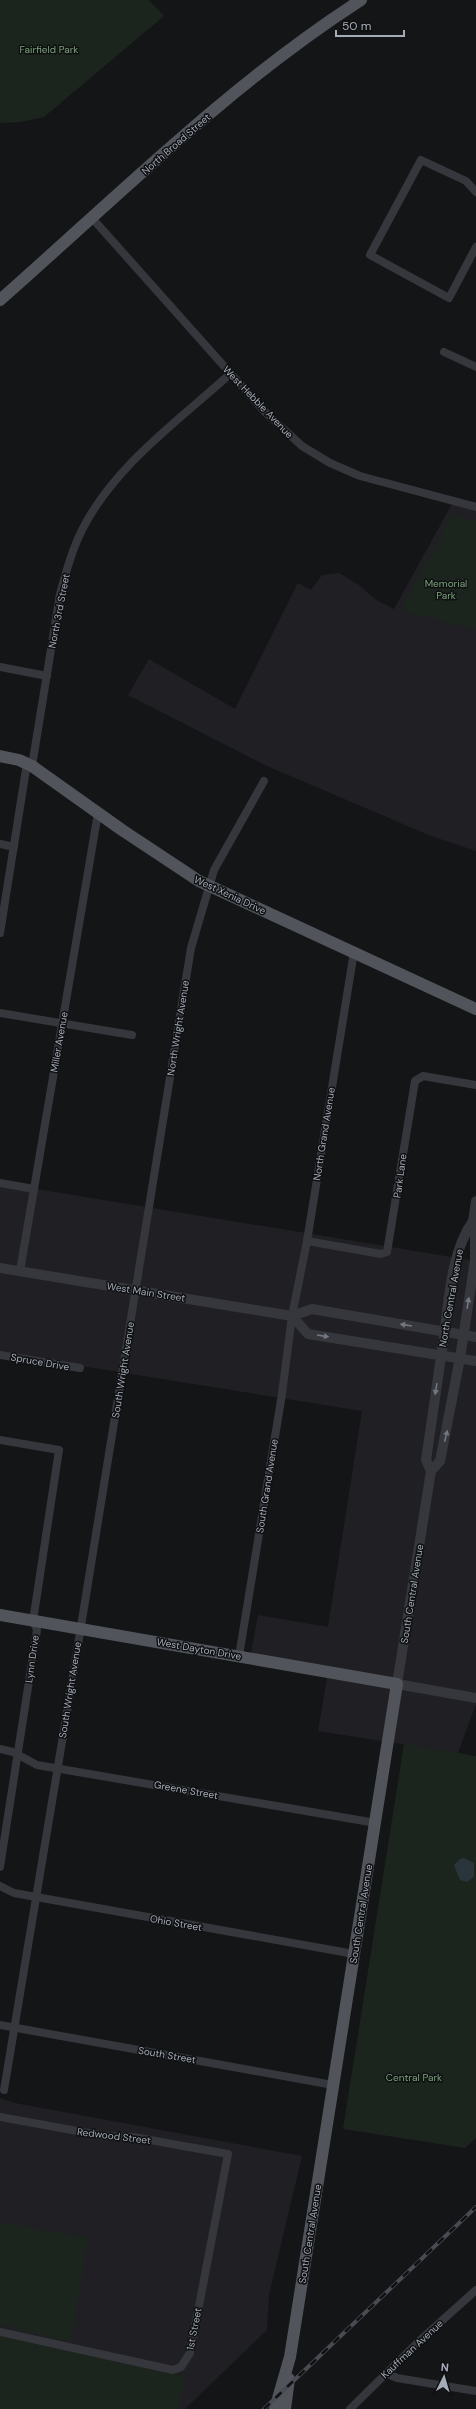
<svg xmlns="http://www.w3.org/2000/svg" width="476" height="2409" viewBox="0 0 476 2409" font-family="'DM Sans',sans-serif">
<rect width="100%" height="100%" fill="#141517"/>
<g fill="#202024">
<path d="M453,502L476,507V851L431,836L267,766L128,695L149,659L235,709L298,583L311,590L322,575L339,573L359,585L376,600L394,609Z"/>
<path d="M0,1183L476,1261V1704L458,1753L318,1731L327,1678L249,1663L258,1615L328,1627L362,1411L0,1353Z"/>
<path d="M0,2098L15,2103L302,2156L269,2295L267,2330L185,2409H0Z"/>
</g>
<g fill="#1c251d">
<path d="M0,0H149L164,16L44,117L21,122L0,123Z"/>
<path d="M452,515L476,521V630L401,610Z"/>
<path d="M404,1744L476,1756V2138L465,2148L343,2129Z"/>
<path d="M0,2222L88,2238L71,2342L0,2325Z"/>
<path d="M0,2336L186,2376L178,2409H0Z"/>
</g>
<path fill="#2a343b" d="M464,1858L474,1863V1877L467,1882L460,1880L454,1865L460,1859Z"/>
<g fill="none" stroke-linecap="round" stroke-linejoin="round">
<g stroke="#35373c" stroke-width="8">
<path d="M476,192L466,181L421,160L370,255L449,298L476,247"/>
<path d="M92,218L264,411L302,446L330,463L360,476L476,507"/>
<path d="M444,352L476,367"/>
<path d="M0,667L47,676"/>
<path d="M32,766L60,594C66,572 72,550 82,530C114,466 178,421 230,374"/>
<path d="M0,844L14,847"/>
<path d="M0,933L27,763"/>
<path d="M0,1013L132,1035"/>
<path d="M0,1183L34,1189"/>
<path d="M307,1241L381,1254L387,1252L415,1081L423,1076L476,1085"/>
<path d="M20,1271L98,813"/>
<path d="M0,1355L80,1368"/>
<path d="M0,1440L59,1450L33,1621L37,1630L0,1867"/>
<path d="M239,1656L282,1394L292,1316L307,1241L354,952"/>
<path d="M0,1749L13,1752L37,1765L376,1823"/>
<path d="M0,1886L14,1893L354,1954"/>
<path d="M0,2025L333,2085"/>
<path d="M4,2090L71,1688L191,948L214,870L264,781"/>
<path d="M0,2117L105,2136L133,2137L228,2154L190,2353L181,2367L173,2370L0,2332"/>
<path d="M386,2373L397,2378L476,2391"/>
<path d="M350,2409L417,2343L476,2290"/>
</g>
<g stroke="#35373c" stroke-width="10">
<path d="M476,1201L473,1221L475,1234V1260L460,1358L440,1461L431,1471L397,1684L476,1698"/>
<path d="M0,1268L292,1316L312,1309L476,1337"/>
<path d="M292,1316L308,1334L476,1361"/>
<path d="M431,1471L426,1460C432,1418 438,1377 444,1336C449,1299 451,1252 473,1221"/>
</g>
<g stroke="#51545b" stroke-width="12">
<path d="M0,300C117,197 229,85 361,0"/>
<path d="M0,756L19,760L32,766L122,830L199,881L476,1009"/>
<path d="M0,1615L397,1684L290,2357L275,2409"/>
<path d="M285,2409L289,2379"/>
</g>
<defs>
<path id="rail" d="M264,2409L476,2207"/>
</defs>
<use href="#rail" stroke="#484b51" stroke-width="4"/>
<use href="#rail" stroke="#0f1012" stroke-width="2.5" stroke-dasharray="8" stroke-linecap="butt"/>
</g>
<defs><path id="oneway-solid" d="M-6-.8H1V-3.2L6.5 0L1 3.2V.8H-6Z"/></defs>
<g fill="#737780">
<use href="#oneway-solid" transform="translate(468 1303) rotate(-81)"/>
<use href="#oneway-solid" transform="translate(406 1325) rotate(-171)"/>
<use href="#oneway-solid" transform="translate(323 1336) rotate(9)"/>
<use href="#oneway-solid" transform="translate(436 1389) rotate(99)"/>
<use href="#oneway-solid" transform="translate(446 1436) rotate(-76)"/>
</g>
<g text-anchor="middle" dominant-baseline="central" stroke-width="3" stroke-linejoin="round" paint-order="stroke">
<g font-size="10" fill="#7ba47b" stroke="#0f1012">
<text x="49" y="49">Fairfield Park</text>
<text x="446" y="583">Memorial<tspan x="446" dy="12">Park</tspan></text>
<text x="414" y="2077">Central Park</text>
</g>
<g font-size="10" fill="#a5acb8" stroke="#0f1012">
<text transform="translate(176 144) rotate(-41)">North Broad Street</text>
<text transform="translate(258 402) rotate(46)">West Hebble Avenue</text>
<text transform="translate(59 611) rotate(-79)">North 3rd Street</text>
<text transform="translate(230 895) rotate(25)">West Xenia Drive</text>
<text transform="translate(178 1028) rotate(-81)">North Wright Avenue</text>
<text transform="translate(59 1042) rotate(-80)">Miller Avenue</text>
<text transform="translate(324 1134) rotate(-81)">North Grand Avenue</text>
<text transform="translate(400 1176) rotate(-82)">Park Lane</text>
<text transform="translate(146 1292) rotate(9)">West Main Street</text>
<text transform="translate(451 1298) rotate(-80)">North Central Avenue</text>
<text transform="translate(40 1362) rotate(10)">Spruce Drive</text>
<text transform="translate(123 1370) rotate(-81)">South Wright Avenue</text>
<text transform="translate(267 1486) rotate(-81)">South Grand Avenue</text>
<text transform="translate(412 1594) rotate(-81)">South Central Avenue</text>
<text transform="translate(199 1649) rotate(10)">West Dayton Drive</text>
<text transform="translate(32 1659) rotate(-82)">Lynn Drive</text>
<text transform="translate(70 1690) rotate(-81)">South Wright Avenue</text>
<text transform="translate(186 1790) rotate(10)">Greene Street</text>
<text transform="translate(361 1914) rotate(-81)">South Central Avenue</text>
<text transform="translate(176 1923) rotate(10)">Ohio Street</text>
<text transform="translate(167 2055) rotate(10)">South Street</text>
<text transform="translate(114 2136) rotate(7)">Redwood Street</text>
<text transform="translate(310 2234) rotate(-81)">South Central Avenue</text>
<text transform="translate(194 2329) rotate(-79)">1st Street</text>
<text transform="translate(412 2349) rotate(-43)">Kauffman Avenue</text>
</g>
</g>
<g transform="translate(444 2377) rotate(5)" stroke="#0f1012" stroke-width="3" paint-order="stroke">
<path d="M0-3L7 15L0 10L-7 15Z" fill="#a5acb8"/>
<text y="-6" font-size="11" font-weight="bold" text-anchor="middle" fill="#a5acb8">N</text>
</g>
<path d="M336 30v6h68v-6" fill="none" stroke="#a5acb8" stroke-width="2"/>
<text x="342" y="30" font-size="12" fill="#a5acb8" stroke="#0f1012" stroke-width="3" paint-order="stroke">50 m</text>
</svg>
